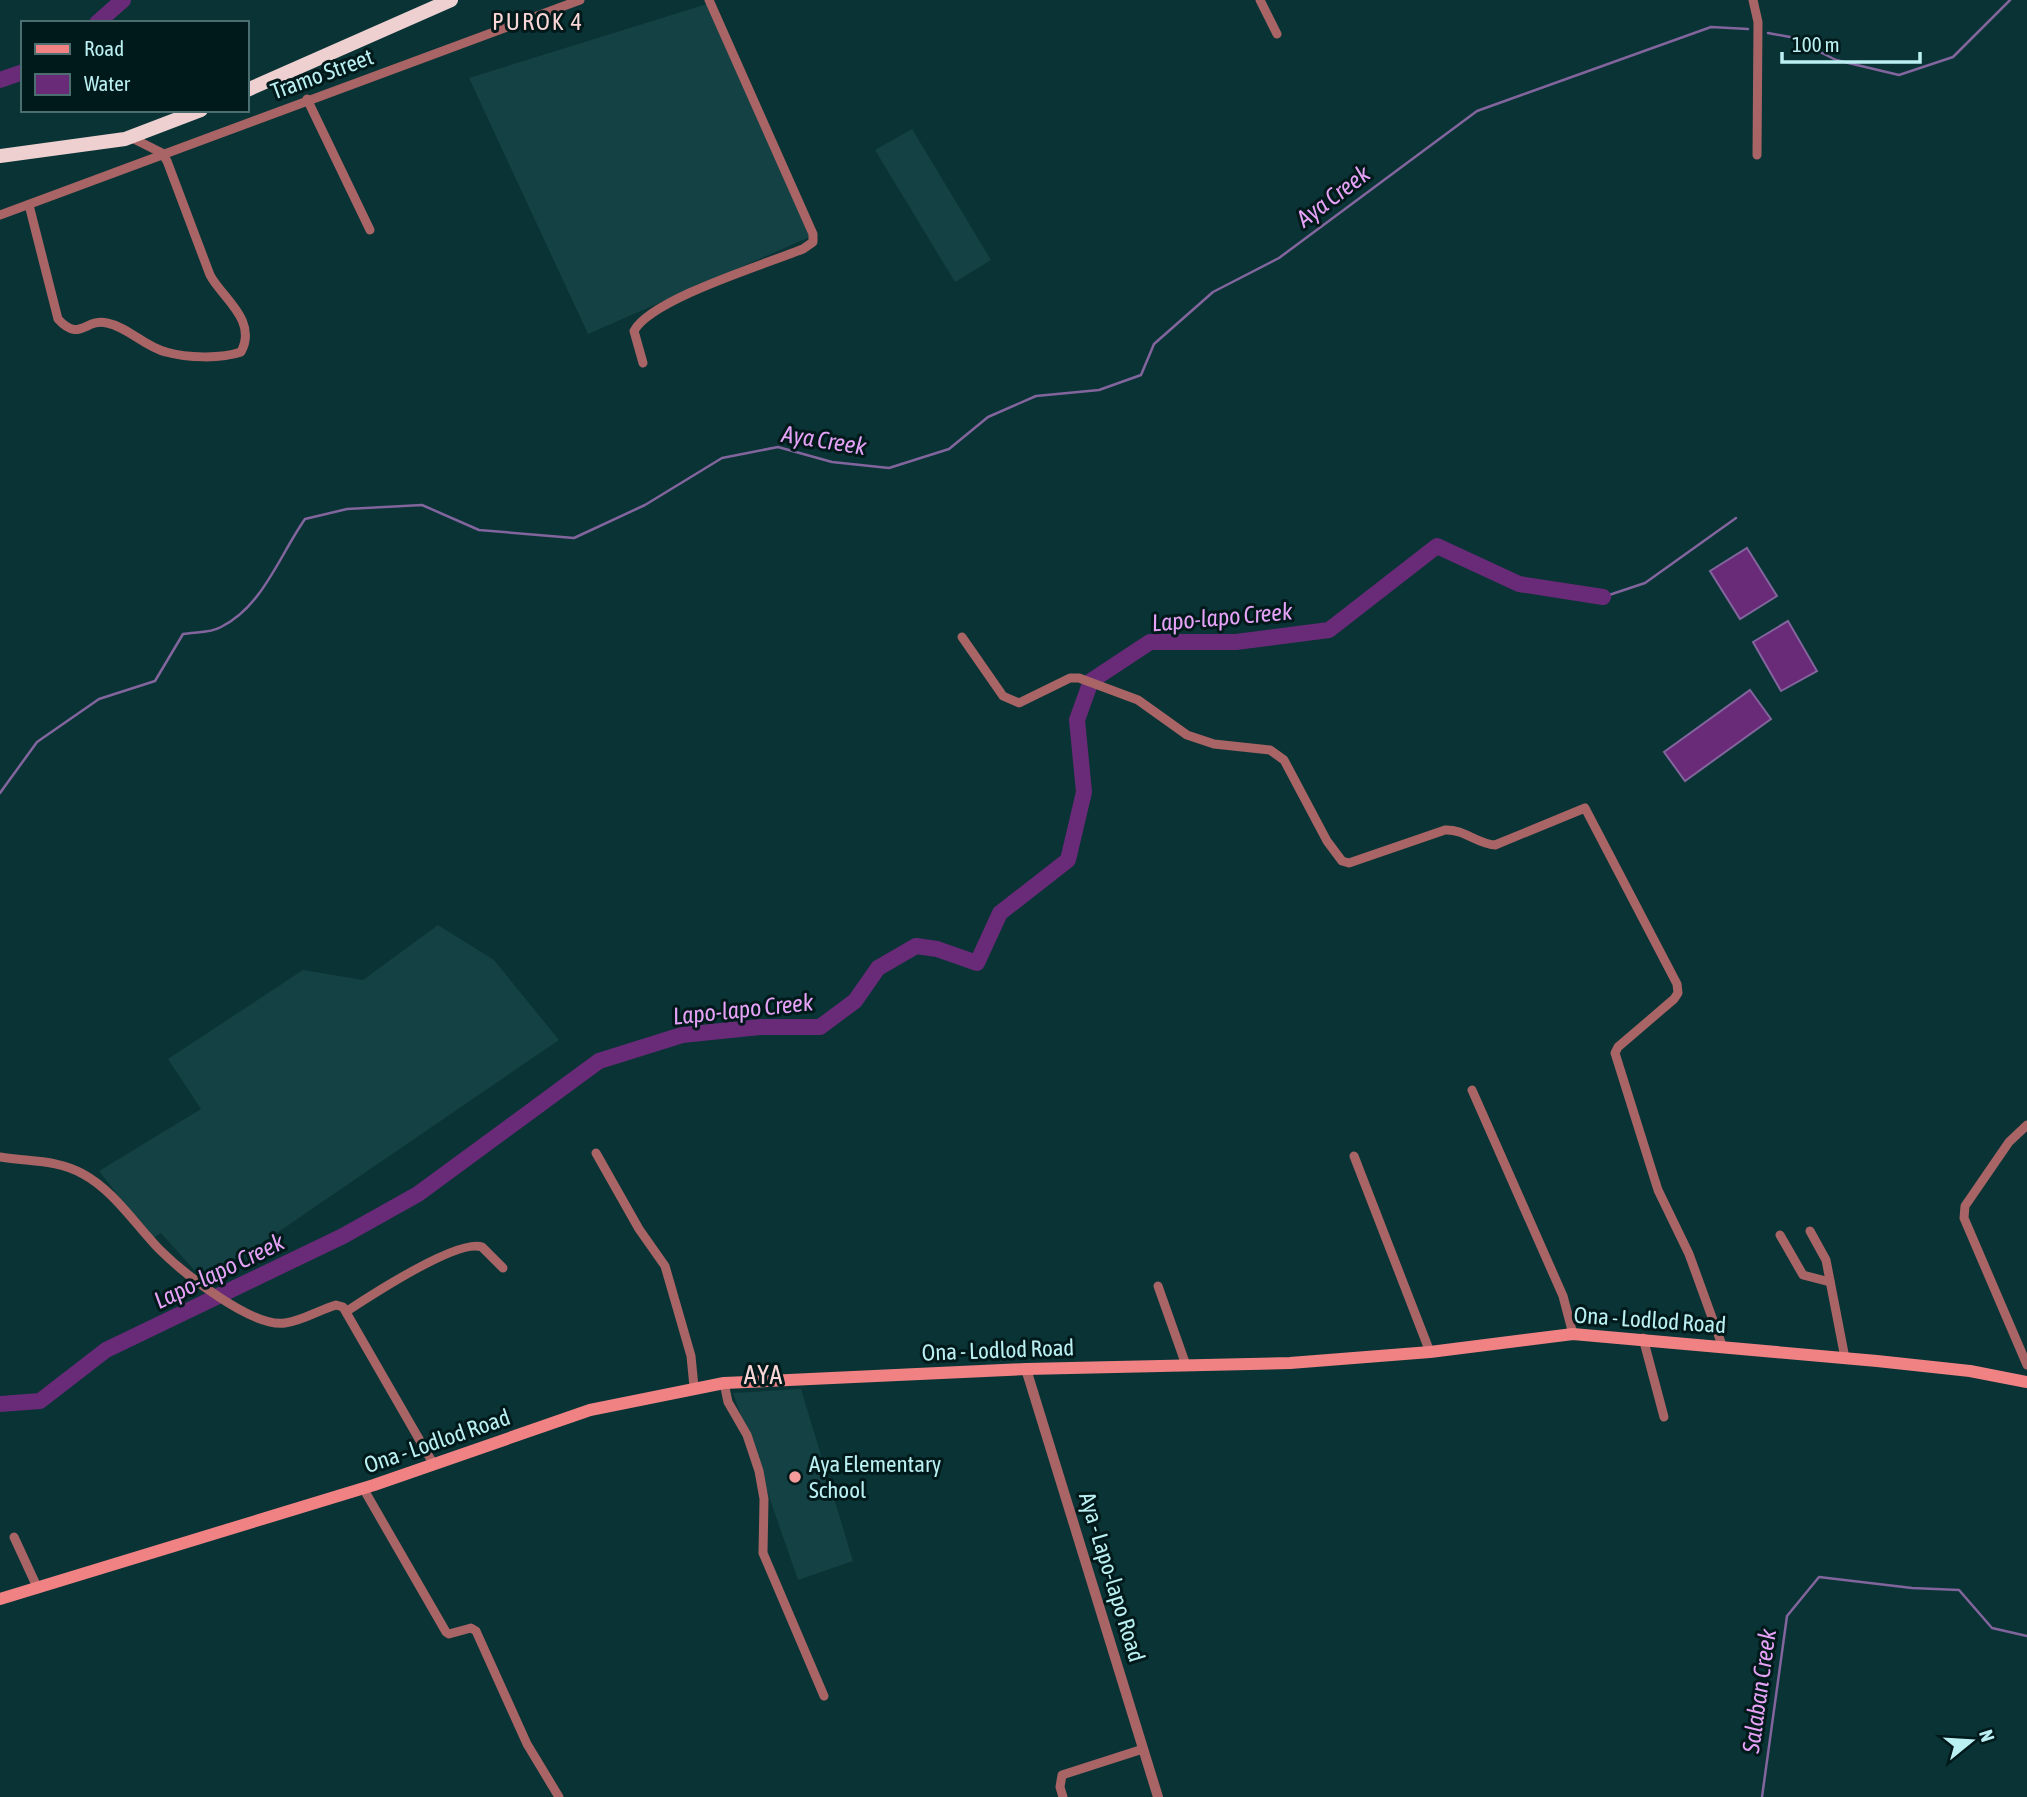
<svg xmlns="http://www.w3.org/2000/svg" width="2027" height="1797" viewBox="0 0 2027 1797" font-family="'Asap Condensed',sans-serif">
<rect width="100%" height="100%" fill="#0a3335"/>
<g fill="#144143">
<path d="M707,4L812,236L588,334L469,78Z"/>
<path d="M912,129L991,260L955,282L875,150Z"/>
<path d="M438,925L494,960L559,1040L205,1282L161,1233L152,1239L99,1171L201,1109L168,1059L303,970L363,980Z"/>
<path d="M801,1389L853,1561L798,1580L733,1393Z"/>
</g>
<g fill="#692a78" stroke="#82659d" stroke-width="2">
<path d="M1747,548L1777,596L1740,619L1710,571Z"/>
<path d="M1788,621L1817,671L1781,691L1753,642Z"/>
<path d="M1750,690L1771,719L1685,781L1664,752Z"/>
</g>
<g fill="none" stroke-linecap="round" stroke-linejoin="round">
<g stroke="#82659d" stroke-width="2.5">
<path d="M1768,33L1790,37L1836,60L1899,75L1953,57L2010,0"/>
<path d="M1603,597L1645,583L1736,518"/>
<path d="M0,793L37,742L99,699L155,681L183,634C195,632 211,633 221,627C263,606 279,556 305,519L347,509L422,505L479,530L574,538L645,505L722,458L778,447L832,462L889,468L949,449L988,417L1036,396L1099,390L1141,375L1154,344L1213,292L1279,258L1477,111L1711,27L1748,29"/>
<path d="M1762,1797L1787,1616L1819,1577L1912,1588L1959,1590L1992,1628L2027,1636"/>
</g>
<g stroke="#692a78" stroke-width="16">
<path d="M97,23L123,0"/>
<path d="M0,80L23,72"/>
<path d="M0,1404L40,1401L106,1350L343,1236L418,1194L599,1061L682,1035L760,1027H820L855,1001L878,968L916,946L937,949L977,963L1000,913L1068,860L1084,792L1077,720L1091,681L1150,642H1236L1329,630L1437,546L1519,584L1603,597"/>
</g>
<g stroke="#a96465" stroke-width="9">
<path d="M1260,0L1277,34"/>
<path d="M1753,0L1758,22L1757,155"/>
<path d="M307,99L370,230"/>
<path d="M29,205L58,319C80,343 85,318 107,323C128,327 145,347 166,352C187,358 221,359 241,352C258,320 222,298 210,275L167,161L162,153L132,138"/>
<path d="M0,215L580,0"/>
<path d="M643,363L634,331C651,299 766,264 803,249L813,242V234L709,0"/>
<path d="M962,637L1003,696L1019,703L1070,678H1079L1138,700L1187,735L1214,744L1270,750L1284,760L1327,841L1342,861L1349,863L1445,830C1464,829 1477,844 1495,845L1585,808L1677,984L1678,993L1674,999L1618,1047L1615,1053L1658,1190L1689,1254L1722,1345"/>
<path d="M1472,1090L1563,1296L1573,1334"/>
<path d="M2027,1125L2009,1142L1965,1206L1964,1218L2027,1365"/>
<path d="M596,1153L639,1229L665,1266L691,1356L694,1387"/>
<path d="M1354,1156L1430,1352"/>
<path d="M0,1157C28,1162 57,1159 83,1174C113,1190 135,1224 159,1249C182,1272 252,1328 285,1323C302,1321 319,1310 336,1305L343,1307L434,1465"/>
<path d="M1810,1231L1826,1260L1845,1358"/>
<path d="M1780,1235L1803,1275L1830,1282"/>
<path d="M1158,1286L1186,1365"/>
<path d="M347,1311C370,1296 458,1238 482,1247L503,1268"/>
<path d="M1643,1338L1664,1417"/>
<path d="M724,1383L728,1402L747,1435L759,1471L764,1499L763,1553L824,1696"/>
<path d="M363,1488L446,1632L449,1634L471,1628L476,1631L527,1744L559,1797"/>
<path d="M14,1537L38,1589"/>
<path d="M1063,1797L1060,1787L1062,1775L1143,1749"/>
</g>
<path stroke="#a96465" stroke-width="10" d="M1026,1369L1158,1797"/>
<path stroke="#f08284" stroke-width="12" d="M0,1599L374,1485L590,1410L724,1383L1026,1369L1290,1363L1430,1352L1573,1334L1877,1361L1970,1371L2027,1382"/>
<g stroke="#eed0d0" stroke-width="14">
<path d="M247,90L451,0"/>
<path d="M0,156L125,139L201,110"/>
</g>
</g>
<circle fill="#f59b9b" stroke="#00191a" stroke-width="2.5" cx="795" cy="1477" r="7"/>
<g text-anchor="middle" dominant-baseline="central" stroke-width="6" stroke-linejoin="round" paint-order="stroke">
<g font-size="23" fill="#bbf0f3" stroke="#00191a">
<text transform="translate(322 74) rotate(-20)">Tramo Street</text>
<text transform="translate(1650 1320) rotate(4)">Ona - Lodlod Road</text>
<text transform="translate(998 1350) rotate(-2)">Ona - Lodlod Road</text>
<text transform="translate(437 1441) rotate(-19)">Ona - Lodlod Road</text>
<text transform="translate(1112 1577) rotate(73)">Aya - Lapo-lapo Road</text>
</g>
<g font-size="23" fill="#bbf0f3" stroke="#00191a" text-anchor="start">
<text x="809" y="1464">Aya Elementary<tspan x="809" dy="26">School</tspan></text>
</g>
<g font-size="24" letter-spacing="2" fill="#fad7d6" stroke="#00191a">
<text x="538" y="21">PUROK 4</text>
</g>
<g font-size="24" font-style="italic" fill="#e6a2f6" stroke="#00191a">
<text transform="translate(1333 196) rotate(-37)">Aya Creek</text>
<text transform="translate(824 440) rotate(9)">Aya Creek</text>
<text transform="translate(1222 617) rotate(-5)">Lapo-lapo Creek</text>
<text transform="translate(743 1009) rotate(-6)">Lapo-lapo Creek</text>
<text transform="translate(219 1271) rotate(-26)">Lapo-lapo Creek</text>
<text transform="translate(1759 1691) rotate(-82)">Salaban Creek</text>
</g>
<g font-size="26" letter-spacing="2" fill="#fad7d6" stroke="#00191a">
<text x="764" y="1375">AYA</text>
</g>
</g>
<rect x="21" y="21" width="228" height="91" fill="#00191a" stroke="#4b6f71" stroke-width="2"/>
<rect x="35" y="44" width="35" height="10" fill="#f08284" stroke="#4b6f71" stroke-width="2"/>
<text x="84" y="56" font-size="21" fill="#bbf0f3">Road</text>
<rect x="35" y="74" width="35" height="21" fill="#692a78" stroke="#4b6f71" stroke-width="2"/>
<text x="84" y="91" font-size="21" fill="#bbf0f3">Water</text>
<g transform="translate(1971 1741) rotate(72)" stroke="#00191a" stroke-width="5" paint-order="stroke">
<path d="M0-5L12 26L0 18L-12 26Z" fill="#bbf0f3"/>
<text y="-10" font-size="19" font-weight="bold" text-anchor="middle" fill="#bbf0f3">N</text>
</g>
<path d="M1782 52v10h138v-10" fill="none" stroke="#bbf0f3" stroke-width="3.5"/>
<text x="1792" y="52" font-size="21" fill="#bbf0f3" stroke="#00191a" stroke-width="5" paint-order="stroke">100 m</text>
</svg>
